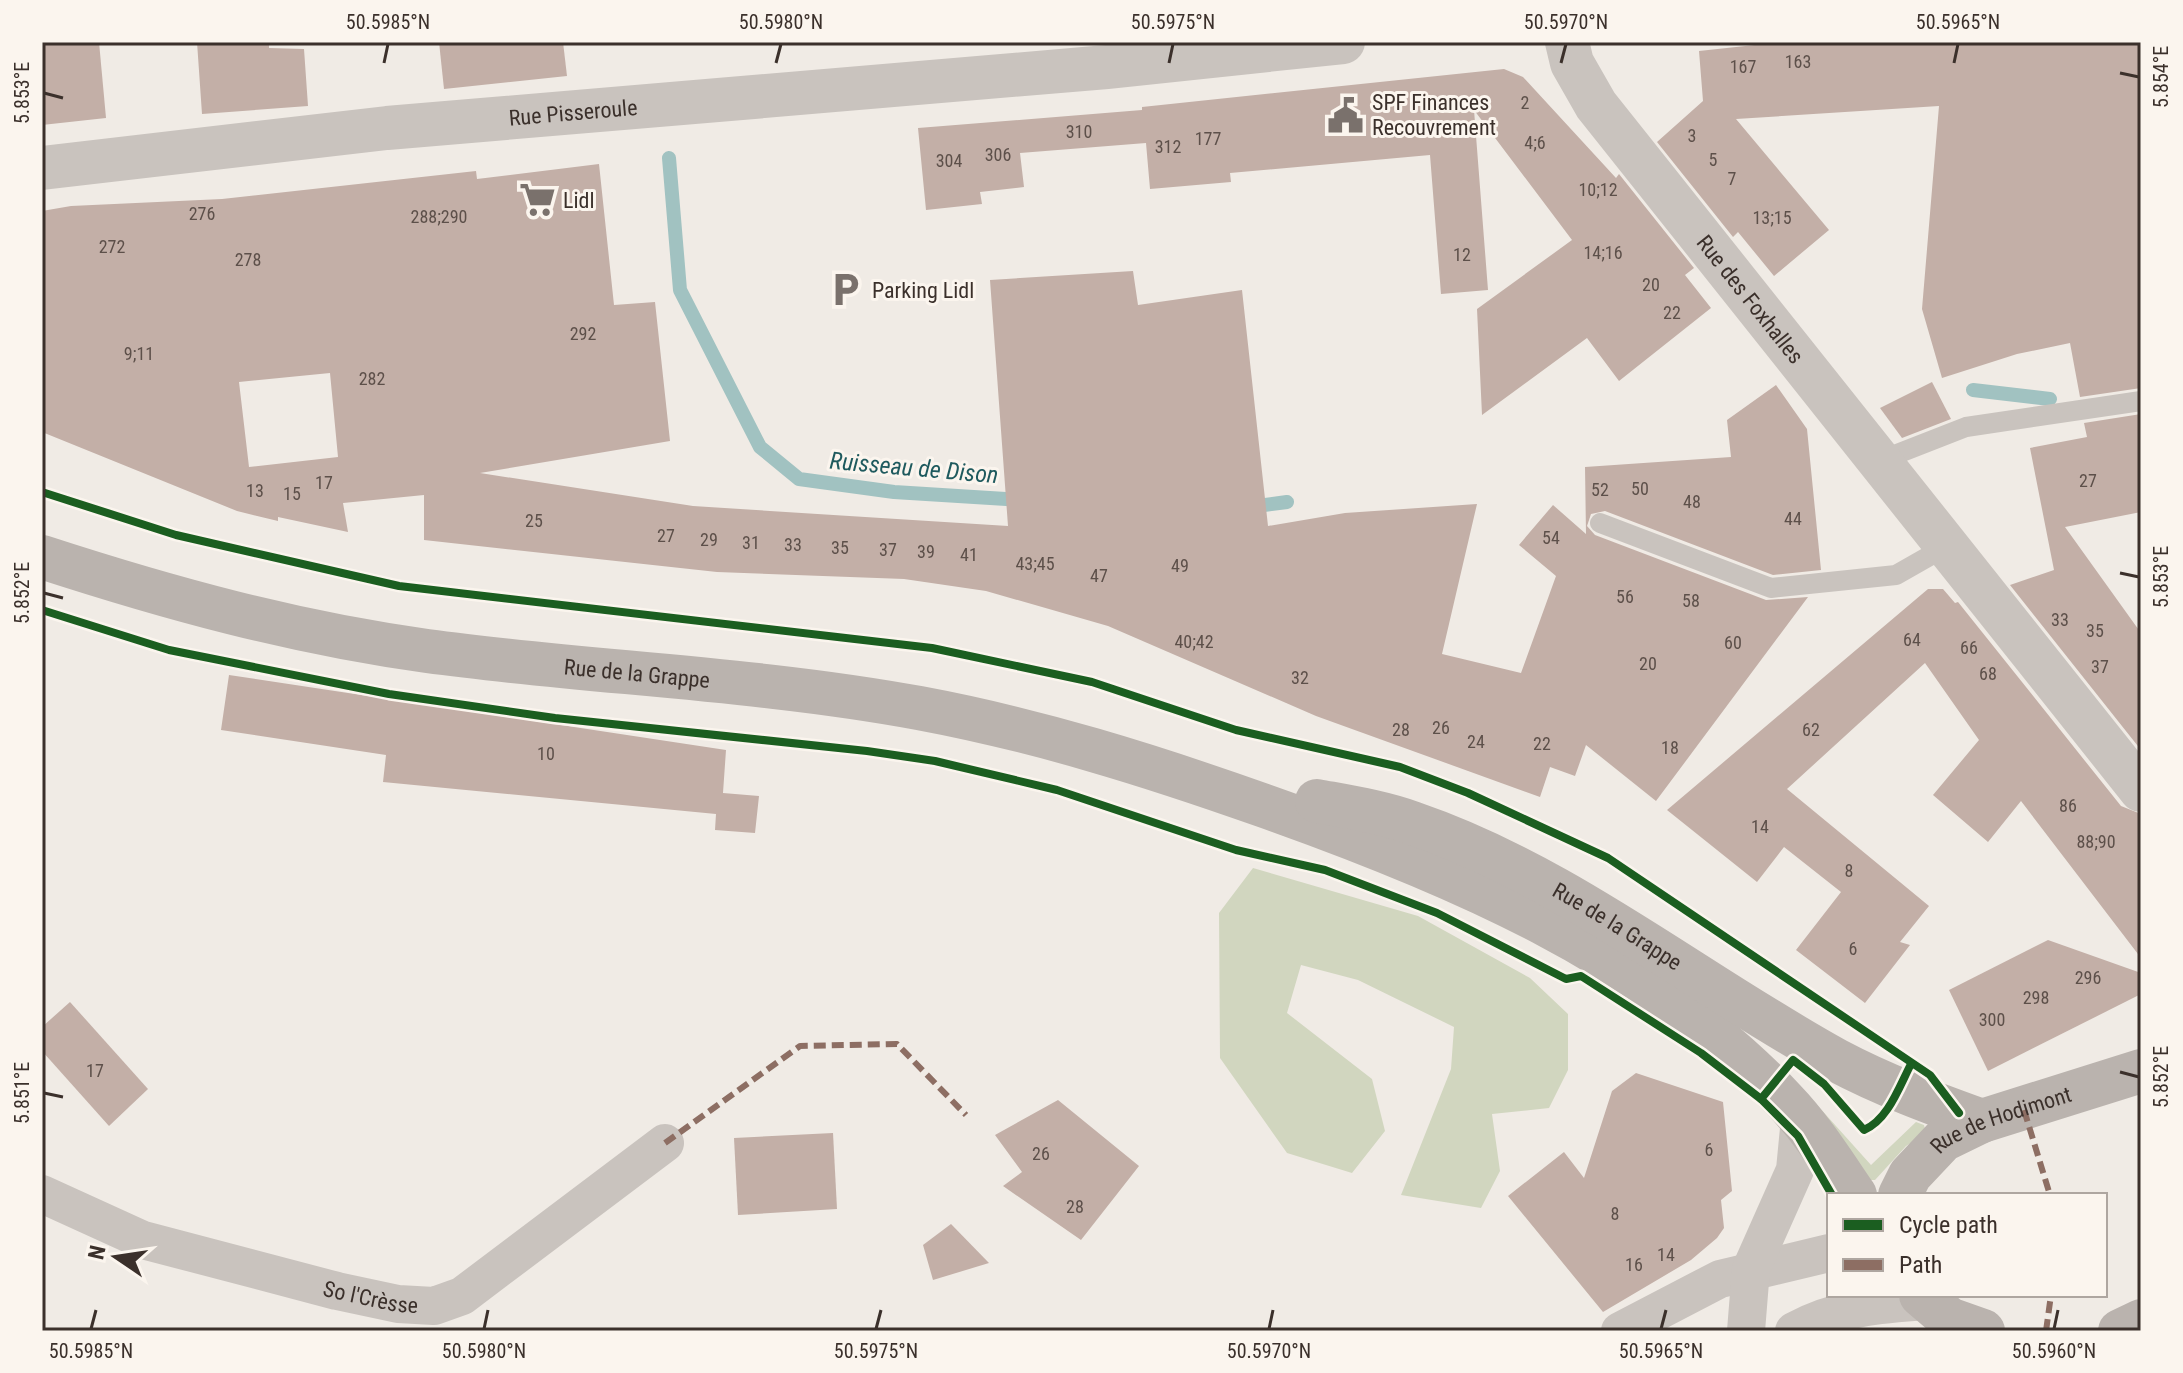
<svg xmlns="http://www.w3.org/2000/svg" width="2183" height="1373" viewBox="0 0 2183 1373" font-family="'Roboto Condensed',sans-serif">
<rect width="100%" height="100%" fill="#f0ebe5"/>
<g fill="#d1d6bf">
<path d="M1253,868L1418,916L1530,978L1568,1014V1070L1549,1108L1492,1114L1500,1171L1481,1208L1401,1195L1451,1069L1454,1027L1358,980L1301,965L1287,1013L1372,1079L1385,1131L1352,1173L1287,1153L1220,1058L1219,913Z"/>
<path d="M1809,1096L1871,1165L1916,1122L1924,1125L1926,1134L1906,1146L1875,1180H1865Z"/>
</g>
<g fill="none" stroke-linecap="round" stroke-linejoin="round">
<g stroke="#a1c2c1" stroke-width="14">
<path d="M669,158L680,290L760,447L799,479L894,492L1022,500"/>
<path d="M1973,390L2050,399"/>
<path d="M1250,507L1287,502"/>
</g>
</g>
<g fill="#c3afa7" fill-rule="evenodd">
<path d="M99,42L106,118L42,125V44Z"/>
<path d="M197,42H269V48L304,49L308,106L202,114Z"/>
<path d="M439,42H563L567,76L444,89Z"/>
<path d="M1782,42H2141V388L2080,397L2070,343L2017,354L1942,378L1922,309L1939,106L1736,119L1829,230L1774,276L1738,232L1733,237L1657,142L1703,101L1699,51Z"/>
<path d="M1504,69L1523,77L1616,178L1619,174L1694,268L1685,275L1711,308L1619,381L1587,338L1482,415L1477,309L1572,240L1474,110L1488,290L1441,294L1430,155L1230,173L1231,182L1150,189L1146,143L1020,153L1024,187L980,192L982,204L926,210L918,128L1142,110V107Z"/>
<path d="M599,164L614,305L655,302L670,441L480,473L693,506L1008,526L990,280L1133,271L1138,305L1242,290L1268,526L1345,513L1477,504L1442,654L1521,673L1556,576L1519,545L1553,505L1586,534L1585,467L1731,457L1727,420L1776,385L1807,429L1821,570L1773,575L1605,511L1591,514L1587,526L1595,535L1766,600L1808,597L1656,801L1586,745L1575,776L1550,767L1540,797L1316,716L1108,626L986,591L904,579L717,572L424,540V495L343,503L348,532L278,517V521L237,511L42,432V211L71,206L222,199L476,171L477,179ZM330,373L338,457L249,467L239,382Z"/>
<path d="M1932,382L1951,419L1902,438L1880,408Z"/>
<path d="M2141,414V512L2065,527L2141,633V750L2010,585L2054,570L2030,448L2087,437L2084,423Z"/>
<path d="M1928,589H1943L1955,603L1958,602L2121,806L2141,814V958L2021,801L1988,842L1933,795L1979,740L1925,663L1787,789L1929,906L1900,942L1910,945L1865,1003L1796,950L1841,892L1784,847L1757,882L1667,810Z"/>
<path d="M229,675L726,750L723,793L759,796L755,833L715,830L716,814L383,782L386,755L221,730Z"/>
<path d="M2048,940L2141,973V994L1988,1071L1949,990Z"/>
<path d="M70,1002L148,1089L109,1126L42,1051V1027Z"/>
<path d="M1636,1073L1723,1102L1732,1191L1721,1200L1724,1228L1717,1238L1691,1260L1603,1312L1508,1196L1564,1152L1584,1178L1612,1091Z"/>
<path d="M1058,1100L1139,1166L1081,1240L1003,1186L1022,1172L995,1135Z"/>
<path d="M833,1133L837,1209L738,1215L734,1138Z"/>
<path d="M951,1224L989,1263L933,1280L923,1245Z"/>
</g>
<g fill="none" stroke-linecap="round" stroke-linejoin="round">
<g stroke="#c9c3be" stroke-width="20">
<path d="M1879,461L1966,427L2141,401"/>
<path d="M1600,523L1771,588L1896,575L1947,546"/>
</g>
<g stroke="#c9c3be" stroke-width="38">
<path id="s1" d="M42,1194L143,1240L337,1291L398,1304L434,1306L462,1296L665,1143"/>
<path d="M1620,1331L1720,1279L1829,1253"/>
<path d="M1746,1331L1751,1269L1795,1170L1800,1118"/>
<path d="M1794,1331C1837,1308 1879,1304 1927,1301"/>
</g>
<g stroke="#c9c3be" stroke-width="44">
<path id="s2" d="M1567,42L1572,63L1596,105L2141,790"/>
<path id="s3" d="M42,168L387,128L1107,67L1343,42"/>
</g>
<g stroke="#bab3ae" stroke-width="44">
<path id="s4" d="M42,557C168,598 295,633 427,651C590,673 756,678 919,708C1037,730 1149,765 1262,805C1449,871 1645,953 1784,1100C1811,1128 1833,1163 1855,1195"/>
<path id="s5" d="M1317,801C1349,807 1381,812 1412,823C1567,876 1694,982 1836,1060C1883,1085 1932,1103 1982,1121"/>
<path id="s6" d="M1900,1195L1910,1175L1943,1140L1982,1121L2141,1071"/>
<path d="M1921,1295L1949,1319L1983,1331"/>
<path d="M2120,1331L2141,1321"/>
</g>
<g stroke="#8d6e63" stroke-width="6" stroke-dasharray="12 6" stroke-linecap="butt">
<path d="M2024,1110L2050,1195"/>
<path d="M665,1143L800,1046L897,1044L966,1115"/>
<path d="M2046,1331L2051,1295"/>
</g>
<defs>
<g id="cycleway">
<path d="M42,492L176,535L399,586L932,648L1092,682L1236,730L1400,767L1468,793L1608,858L1930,1075L1959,1113"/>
<path d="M42,610L169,650L389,694L555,718L867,751L935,761L1057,790L1236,850L1325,870L1437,913L1566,979L1581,976L1701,1053L1761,1099L1793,1060L1824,1084L1864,1130C1888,1120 1899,1087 1911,1064"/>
<path d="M1761,1099L1798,1136L1832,1195"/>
</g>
</defs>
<use href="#cycleway" stroke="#fbf5ee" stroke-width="13"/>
<use href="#cycleway" stroke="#1b5e20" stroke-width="8"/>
</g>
<path fill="none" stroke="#3b302b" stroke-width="3" d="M384,63L388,44M776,63L781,44M1169,63L1173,44M1561,63L1566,44M1954,63L1958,44M2120,73L2139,77M44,93L63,98M2120,573L2139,577M44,593L63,598M2120,1072L2139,1077M44,1093L63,1097M91,1329L96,1310M484,1329L488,1310M876,1329L881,1310M1269,1329L1273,1310M1661,1329L1666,1310M2054,1329L2058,1310"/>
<defs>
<symbol id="civic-bare" viewBox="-9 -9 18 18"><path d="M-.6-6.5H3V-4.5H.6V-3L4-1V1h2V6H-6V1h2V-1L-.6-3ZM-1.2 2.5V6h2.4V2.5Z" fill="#7a716c" stroke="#fbf5ee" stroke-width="2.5" paint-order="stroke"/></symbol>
<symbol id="supermarket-bare" viewBox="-9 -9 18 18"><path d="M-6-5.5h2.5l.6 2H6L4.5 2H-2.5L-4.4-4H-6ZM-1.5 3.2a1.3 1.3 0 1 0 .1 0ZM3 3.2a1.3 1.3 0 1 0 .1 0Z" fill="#7a716c" stroke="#fbf5ee" stroke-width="2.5" paint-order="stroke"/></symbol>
<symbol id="parking-bare" viewBox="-9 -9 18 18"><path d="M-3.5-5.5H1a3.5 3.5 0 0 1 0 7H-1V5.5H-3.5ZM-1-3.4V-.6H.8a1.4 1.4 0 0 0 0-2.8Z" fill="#7a716c" stroke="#fbf5ee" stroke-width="2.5" paint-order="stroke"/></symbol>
</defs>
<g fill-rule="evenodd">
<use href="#civic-bare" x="1320" y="90" width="51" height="51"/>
<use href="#supermarket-bare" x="512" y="174" width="51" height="51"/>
<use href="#parking-bare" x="820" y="264" width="51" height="51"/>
</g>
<g text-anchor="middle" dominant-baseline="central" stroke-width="6" stroke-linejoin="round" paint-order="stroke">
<g font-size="18" fill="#5d504a">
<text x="1798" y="61">163</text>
<text x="1743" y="66">167</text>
<text x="1525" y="102">2</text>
<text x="1079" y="131">310</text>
<text x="1692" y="135">3</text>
<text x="1208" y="138">177</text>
<text x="1535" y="142">4;6</text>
<text x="1168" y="146">312</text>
<text x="998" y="154">306</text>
<text x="1713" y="159">5</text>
<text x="949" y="160">304</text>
<text x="1732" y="178">7</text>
<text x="1598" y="189">10;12</text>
<text x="202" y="213">276</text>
<text x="439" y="216">288;290</text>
<text x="1772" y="217">13;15</text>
<text x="112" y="246">272</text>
<text x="1603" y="252">14;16</text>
<text x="1462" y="254">12</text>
<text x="248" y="259">278</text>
<text x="1651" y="284">20</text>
<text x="1672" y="312">22</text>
<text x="583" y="333">292</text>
<text x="139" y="353">9;11</text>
<text x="372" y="378">282</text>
<text x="2088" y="480">27</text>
<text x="324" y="482">17</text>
<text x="1640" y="488">50</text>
<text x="1600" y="489">52</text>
<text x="255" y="490">13</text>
<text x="292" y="493">15</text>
<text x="1692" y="501">48</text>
<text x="1793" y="518">44</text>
<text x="534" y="520">25</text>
<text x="666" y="535">27</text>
<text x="1551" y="537">54</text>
<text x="709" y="539">29</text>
<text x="751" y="542">31</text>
<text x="793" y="544">33</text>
<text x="840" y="547">35</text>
<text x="888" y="549">37</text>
<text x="926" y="551">39</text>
<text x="969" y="554">41</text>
<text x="1035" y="563">43;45</text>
<text x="1180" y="565">49</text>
<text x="1099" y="575">47</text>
<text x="1625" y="596">56</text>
<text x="1691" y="600">58</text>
<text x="2060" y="619">33</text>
<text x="2095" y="630">35</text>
<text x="1912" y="639">64</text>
<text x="1194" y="641">40;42</text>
<text x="1733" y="642">60</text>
<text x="1969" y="647">66</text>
<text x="1648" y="663">20</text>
<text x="2100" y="666">37</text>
<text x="1988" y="673">68</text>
<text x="1300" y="677">32</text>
<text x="1441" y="727">26</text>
<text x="1401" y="729">28</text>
<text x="1811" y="729">62</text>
<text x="1476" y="741">24</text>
<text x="1542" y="743">22</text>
<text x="1670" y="747">18</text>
<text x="546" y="753">10</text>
<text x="2068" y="805">86</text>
<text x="1760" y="826">14</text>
<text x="2096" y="841">88;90</text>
<text x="1849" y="870">8</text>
<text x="1853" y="948">6</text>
<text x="2088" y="977">296</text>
<text x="2036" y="997">298</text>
<text x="1992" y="1019">300</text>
<text x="95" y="1070">17</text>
<text x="1709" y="1149">6</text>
<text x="1041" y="1153">26</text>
<text x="1075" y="1206">28</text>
<text x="1615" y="1213">8</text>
<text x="1666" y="1254">14</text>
<text x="1634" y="1264">16</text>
</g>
<g font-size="22" fill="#3b302b" stroke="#fbf5ee" text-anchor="start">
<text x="1372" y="102">SPF Finances<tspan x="1372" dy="25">Recouvrement</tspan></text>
<text x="563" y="200">Lidl</text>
<text x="872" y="290">Parking Lidl</text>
</g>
<g font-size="22" fill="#3b302b" stroke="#fbf5ee">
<text stroke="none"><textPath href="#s3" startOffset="534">Rue Pisseroule</textPath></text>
<text stroke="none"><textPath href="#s2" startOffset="318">Rue des Foxhalles</textPath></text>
<text stroke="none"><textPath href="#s4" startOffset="608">Rue de la Grappe</textPath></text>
<text stroke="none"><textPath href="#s5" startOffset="328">Rue de la Grappe</textPath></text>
<text stroke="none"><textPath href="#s6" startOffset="132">Rue de Hodimont</textPath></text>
<text stroke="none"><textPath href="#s1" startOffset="346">So l'Crèsse</textPath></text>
</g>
<g font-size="24" font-style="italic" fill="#1f5a5e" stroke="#fbf5ee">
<text transform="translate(914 468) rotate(5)">Ruisseau de Dison</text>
</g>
</g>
<rect width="2183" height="1373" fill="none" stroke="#fbf5ee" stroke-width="88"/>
<rect x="1827" y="1193" width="280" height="104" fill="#fbf5ee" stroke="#aea6a0" stroke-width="2"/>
<rect x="1843" y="1219" width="40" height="12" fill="#1b5e20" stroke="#aea6a0" stroke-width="2"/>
<text x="1899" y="1233" font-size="24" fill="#3b302b">Cycle path</text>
<rect x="1843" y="1259" width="40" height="12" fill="#8d6e63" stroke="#aea6a0" stroke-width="2"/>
<text x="1899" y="1273" font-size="24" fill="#3b302b">Path</text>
<g transform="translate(116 1257) rotate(283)" stroke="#fbf5ee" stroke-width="6" paint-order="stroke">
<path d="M0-6L14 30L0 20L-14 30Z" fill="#3b302b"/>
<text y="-12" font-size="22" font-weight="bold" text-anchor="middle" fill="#3b302b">N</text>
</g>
<rect x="44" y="44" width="2095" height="1285" fill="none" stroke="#3b302b" stroke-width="3"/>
<g font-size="20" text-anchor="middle" fill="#3b302b">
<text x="388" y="29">50.5985°N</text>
<text x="781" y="29">50.5980°N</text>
<text x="1173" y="29">50.5975°N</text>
<text x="1566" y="29">50.5970°N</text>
<text x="1958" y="29">50.5965°N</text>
<text transform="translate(2161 77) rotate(-90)" y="7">5.854°E</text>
<text transform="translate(22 93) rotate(-90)" y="7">5.853°E</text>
<text transform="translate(2161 577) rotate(-90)" y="7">5.853°E</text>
<text transform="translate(22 593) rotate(-90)" y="7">5.852°E</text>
<text transform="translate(2161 1077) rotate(-90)" y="7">5.852°E</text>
<text transform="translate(22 1093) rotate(-90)" y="7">5.851°E</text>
<text x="91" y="1358">50.5985°N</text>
<text x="484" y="1358">50.5980°N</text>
<text x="876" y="1358">50.5975°N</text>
<text x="1269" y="1358">50.5970°N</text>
<text x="1661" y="1358">50.5965°N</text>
<text x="2054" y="1358">50.5960°N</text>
</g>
</svg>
